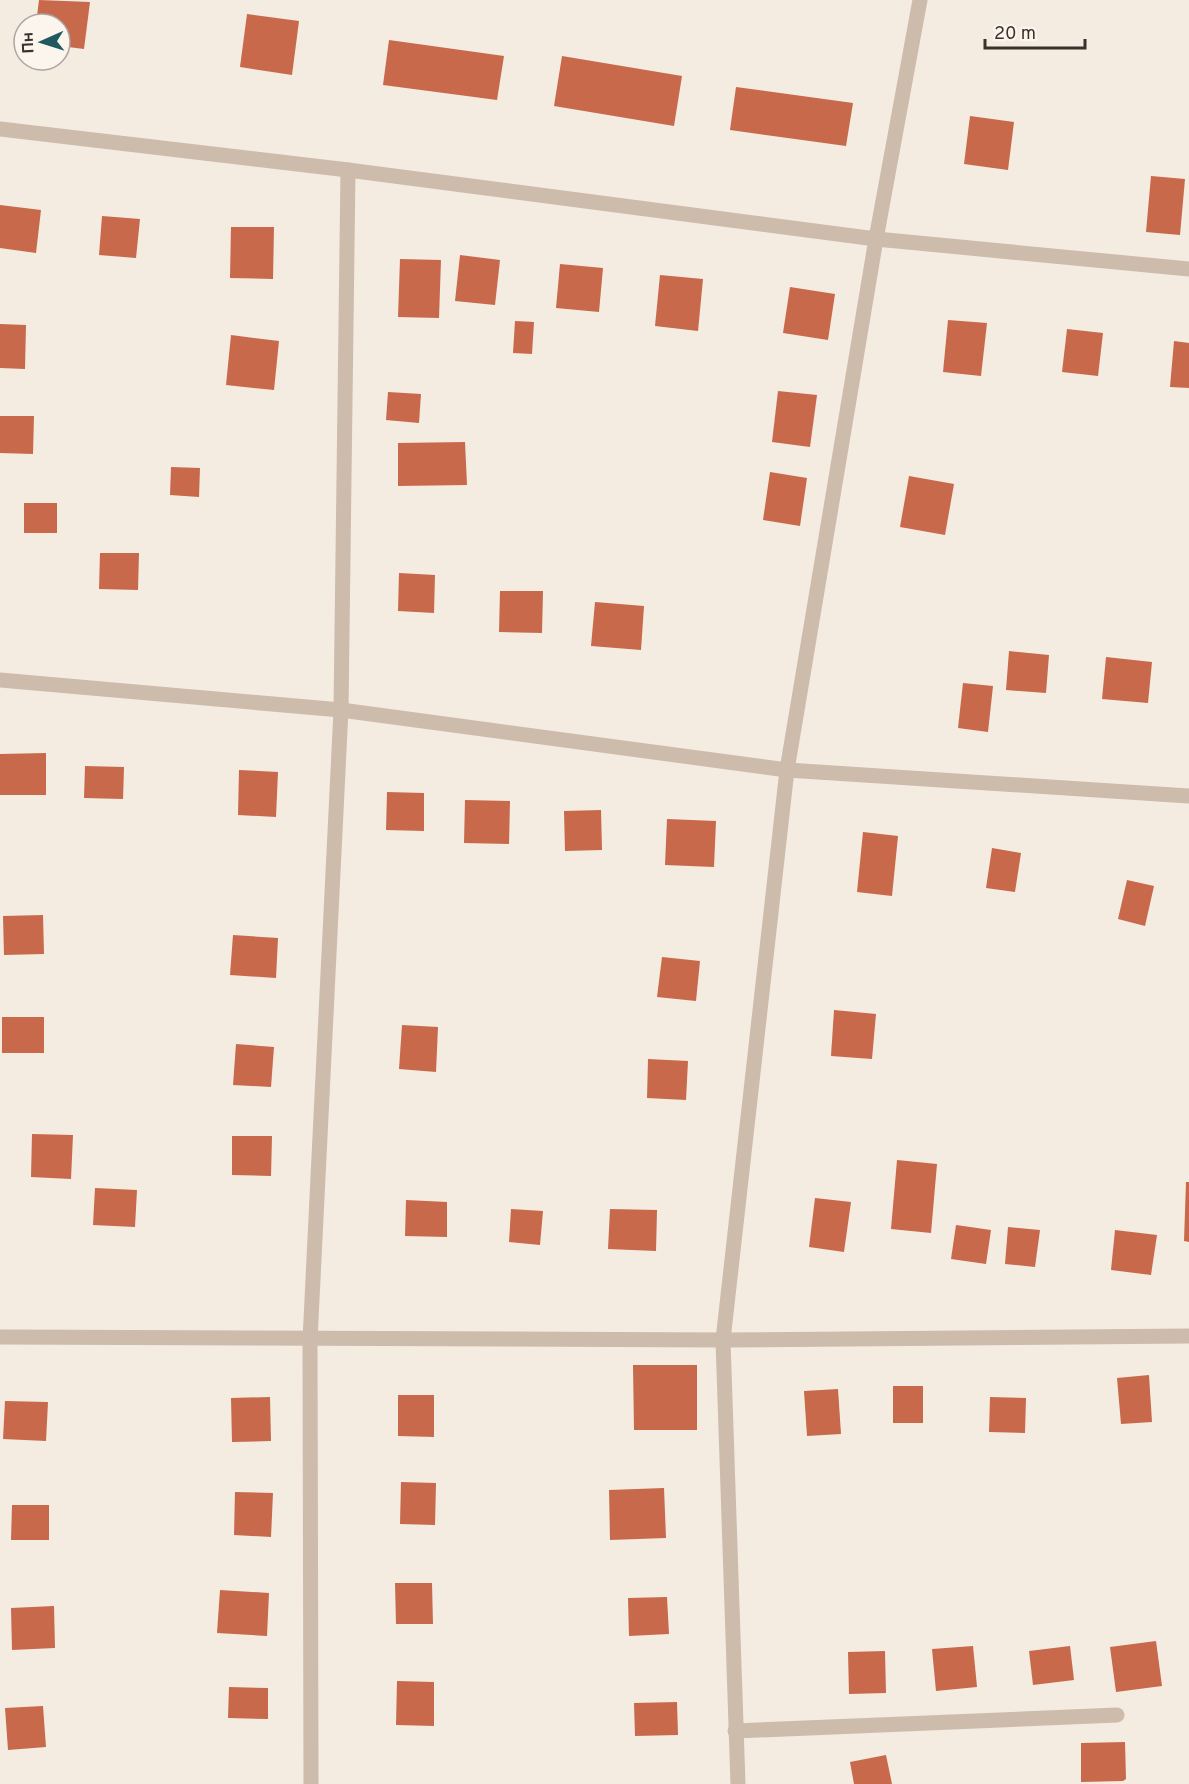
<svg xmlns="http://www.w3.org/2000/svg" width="1189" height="1784" viewBox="0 0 1189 1784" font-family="Overpass,sans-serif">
<rect width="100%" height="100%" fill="#f4ebe1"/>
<g fill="#c8694b">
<path d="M39,0L90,2L84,49L60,46V24H36Z"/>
<path d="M247,14L299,21L292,75L240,67Z"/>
<path d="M389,40L504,56L497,100L383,85Z"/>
<path d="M562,56L682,76L674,126L554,106Z"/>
<path d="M736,87L853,103L846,146L730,130Z"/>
<path d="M970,116L1014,122L1008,170L964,164Z"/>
<path d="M1151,176L1185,179L1180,235L1146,232Z"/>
<path d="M0,205L41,210L36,253L0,248Z"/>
<path d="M102,216L140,219L136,258L99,255Z"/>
<path d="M231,227H274L273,279L230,278Z"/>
<path d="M460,255L500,260L495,305L455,301Z"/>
<path d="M400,259L441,260L439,318L398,317Z"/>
<path d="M560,264L603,268L599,312L556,308Z"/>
<path d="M660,275L703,279L698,331L655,326Z"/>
<path d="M790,287L835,294L828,340L783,333Z"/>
<path d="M948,320L987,323L981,376L943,372Z"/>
<path d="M515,321L534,322L532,354L513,353Z"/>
<path d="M0,324L26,325L25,369L0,368Z"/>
<path d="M1067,329L1103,333L1098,376L1062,372Z"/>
<path d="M231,335L279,341L274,390L226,385Z"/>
<path d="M1174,341L1189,343V388L1170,387Z"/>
<path d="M778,391L817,395L810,447L772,442Z"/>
<path d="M388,392L421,394L419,423L386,420Z"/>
<path d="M0,416H34L33,454L0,453Z"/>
<path d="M465,442L467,485L398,486V443Z"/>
<path d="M171,467L200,468L199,497L170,495Z"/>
<path d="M770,472L807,478L800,526L763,520Z"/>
<path d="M909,476L954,484L945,535L900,527Z"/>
<rect x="24" y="503" width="33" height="30"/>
<path d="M100,553H139L138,590L99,589Z"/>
<path d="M399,573L435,575L434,613L398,611Z"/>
<path d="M500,591H543L542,633L499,632Z"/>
<path d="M595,602L644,606L641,650L591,646Z"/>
<path d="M1009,651L1049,655L1046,693L1006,690Z"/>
<path d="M1106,657L1152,662L1148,703L1102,699Z"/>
<path d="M963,683L993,686L988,732L958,728Z"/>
<path d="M46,753V795H0V754Z"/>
<path d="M85,766L124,767L123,799L84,798Z"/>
<path d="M239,770L278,772L276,817L238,815Z"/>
<path d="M387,792L424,793V831L386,830Z"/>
<path d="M465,800L510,801L509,844L464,843Z"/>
<path d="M601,810L602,850L565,851L564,811Z"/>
<path d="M667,819L716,821L714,867L665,865Z"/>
<path d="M863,832L898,836L892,896L857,892Z"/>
<path d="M992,848L1021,853L1015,892L986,888Z"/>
<path d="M1127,880L1154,886L1145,926L1118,919Z"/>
<path d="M43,915L44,954L4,955L3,916Z"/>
<path d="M233,935L278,938L276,978L230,975Z"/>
<path d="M662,957L700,961L696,1001L657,997Z"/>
<path d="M834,1010L876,1014L872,1059L831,1056Z"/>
<rect x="2" y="1017" width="42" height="36"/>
<path d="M402,1025L438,1027L436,1072L399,1069Z"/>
<path d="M236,1044L274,1047L271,1087L233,1085Z"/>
<path d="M648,1059L688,1061L686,1100L647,1098Z"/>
<path d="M32,1134L73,1135L71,1179L31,1177Z"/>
<path d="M232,1136H272L271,1176L232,1175Z"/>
<path d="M897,1160L937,1164L931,1233L891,1229Z"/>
<path d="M1186,1182H1189V1242L1184,1241Z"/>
<path d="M95,1188L137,1190L135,1227L93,1225Z"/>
<path d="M815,1198L851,1202L844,1252L809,1247Z"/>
<path d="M406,1200L447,1202V1237L405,1236Z"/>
<path d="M511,1209L543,1211L540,1245L509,1242Z"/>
<path d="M610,1209L657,1210L656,1251L608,1249Z"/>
<path d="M956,1225L991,1230L986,1264L951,1259Z"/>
<path d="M1008,1227L1040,1230L1035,1267L1005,1264Z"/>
<path d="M1115,1230L1157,1235L1151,1275L1111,1270Z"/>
<path d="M633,1365H697V1430H634Z"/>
<path d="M1149,1375L1152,1422L1121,1424L1117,1378Z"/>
<rect x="893" y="1386" width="30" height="37"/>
<path d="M838,1389L841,1434L807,1436L804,1391Z"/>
<path d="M398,1395H434V1437L398,1436Z"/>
<path d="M270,1397L271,1441L232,1442L231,1398Z"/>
<path d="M990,1397L1026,1398L1025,1433L989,1432Z"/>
<path d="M5,1401L48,1402L46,1441L3,1439Z"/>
<path d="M401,1482L436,1483L435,1525L400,1524Z"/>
<path d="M664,1488L666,1538L610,1540L609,1490Z"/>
<path d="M235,1492L273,1493L271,1537L234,1535Z"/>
<path d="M12,1505H49V1540H11Z"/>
<path d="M395,1583H432L433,1624H396Z"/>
<path d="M220,1590L269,1593L267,1636L217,1633Z"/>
<path d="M667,1597L669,1634L629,1636L628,1598Z"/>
<path d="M54,1606L55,1648L12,1650L11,1608Z"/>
<path d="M1156,1641L1162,1686L1116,1692L1110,1647Z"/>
<path d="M973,1646L977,1687L936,1691L932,1649Z"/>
<path d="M1070,1646L1074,1680L1033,1685L1029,1651Z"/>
<path d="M885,1651L886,1693L849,1694L848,1652Z"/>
<path d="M397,1681L434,1682V1726L396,1725Z"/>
<path d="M229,1687L268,1688V1719L228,1718Z"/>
<path d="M677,1702L678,1735L635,1736L634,1703Z"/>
<path d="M43,1706L46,1747L8,1750L5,1708Z"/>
<path d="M1125,1742L1126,1779L1123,1781L1081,1782V1743Z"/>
<path d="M886,1755L892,1784H854L850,1762Z"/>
</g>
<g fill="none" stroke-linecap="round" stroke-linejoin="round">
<g stroke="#cdbbac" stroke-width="15">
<path d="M0,129L348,170L876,239L1189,269"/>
<path d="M0,680L341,710L787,770L1189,796"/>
<path d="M0,1337L723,1340L1189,1336"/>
<path d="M735,1731L1117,1715"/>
<path d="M311,1784L310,1340L341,710L348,170"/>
<path d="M738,1784L723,1340L787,770L876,239L920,0"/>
</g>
</g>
<g transform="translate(42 42) rotate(267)"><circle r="28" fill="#fbf5ee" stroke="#aea6a0" stroke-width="1.5"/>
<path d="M0-4.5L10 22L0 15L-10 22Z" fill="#1f5a5e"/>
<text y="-9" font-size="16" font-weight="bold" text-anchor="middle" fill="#3b302b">Пн</text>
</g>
<path d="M985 39v9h100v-9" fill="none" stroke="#3b302b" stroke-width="3"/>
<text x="994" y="39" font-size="18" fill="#3b302b" stroke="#fbf5ee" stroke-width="4.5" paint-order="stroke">20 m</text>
</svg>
